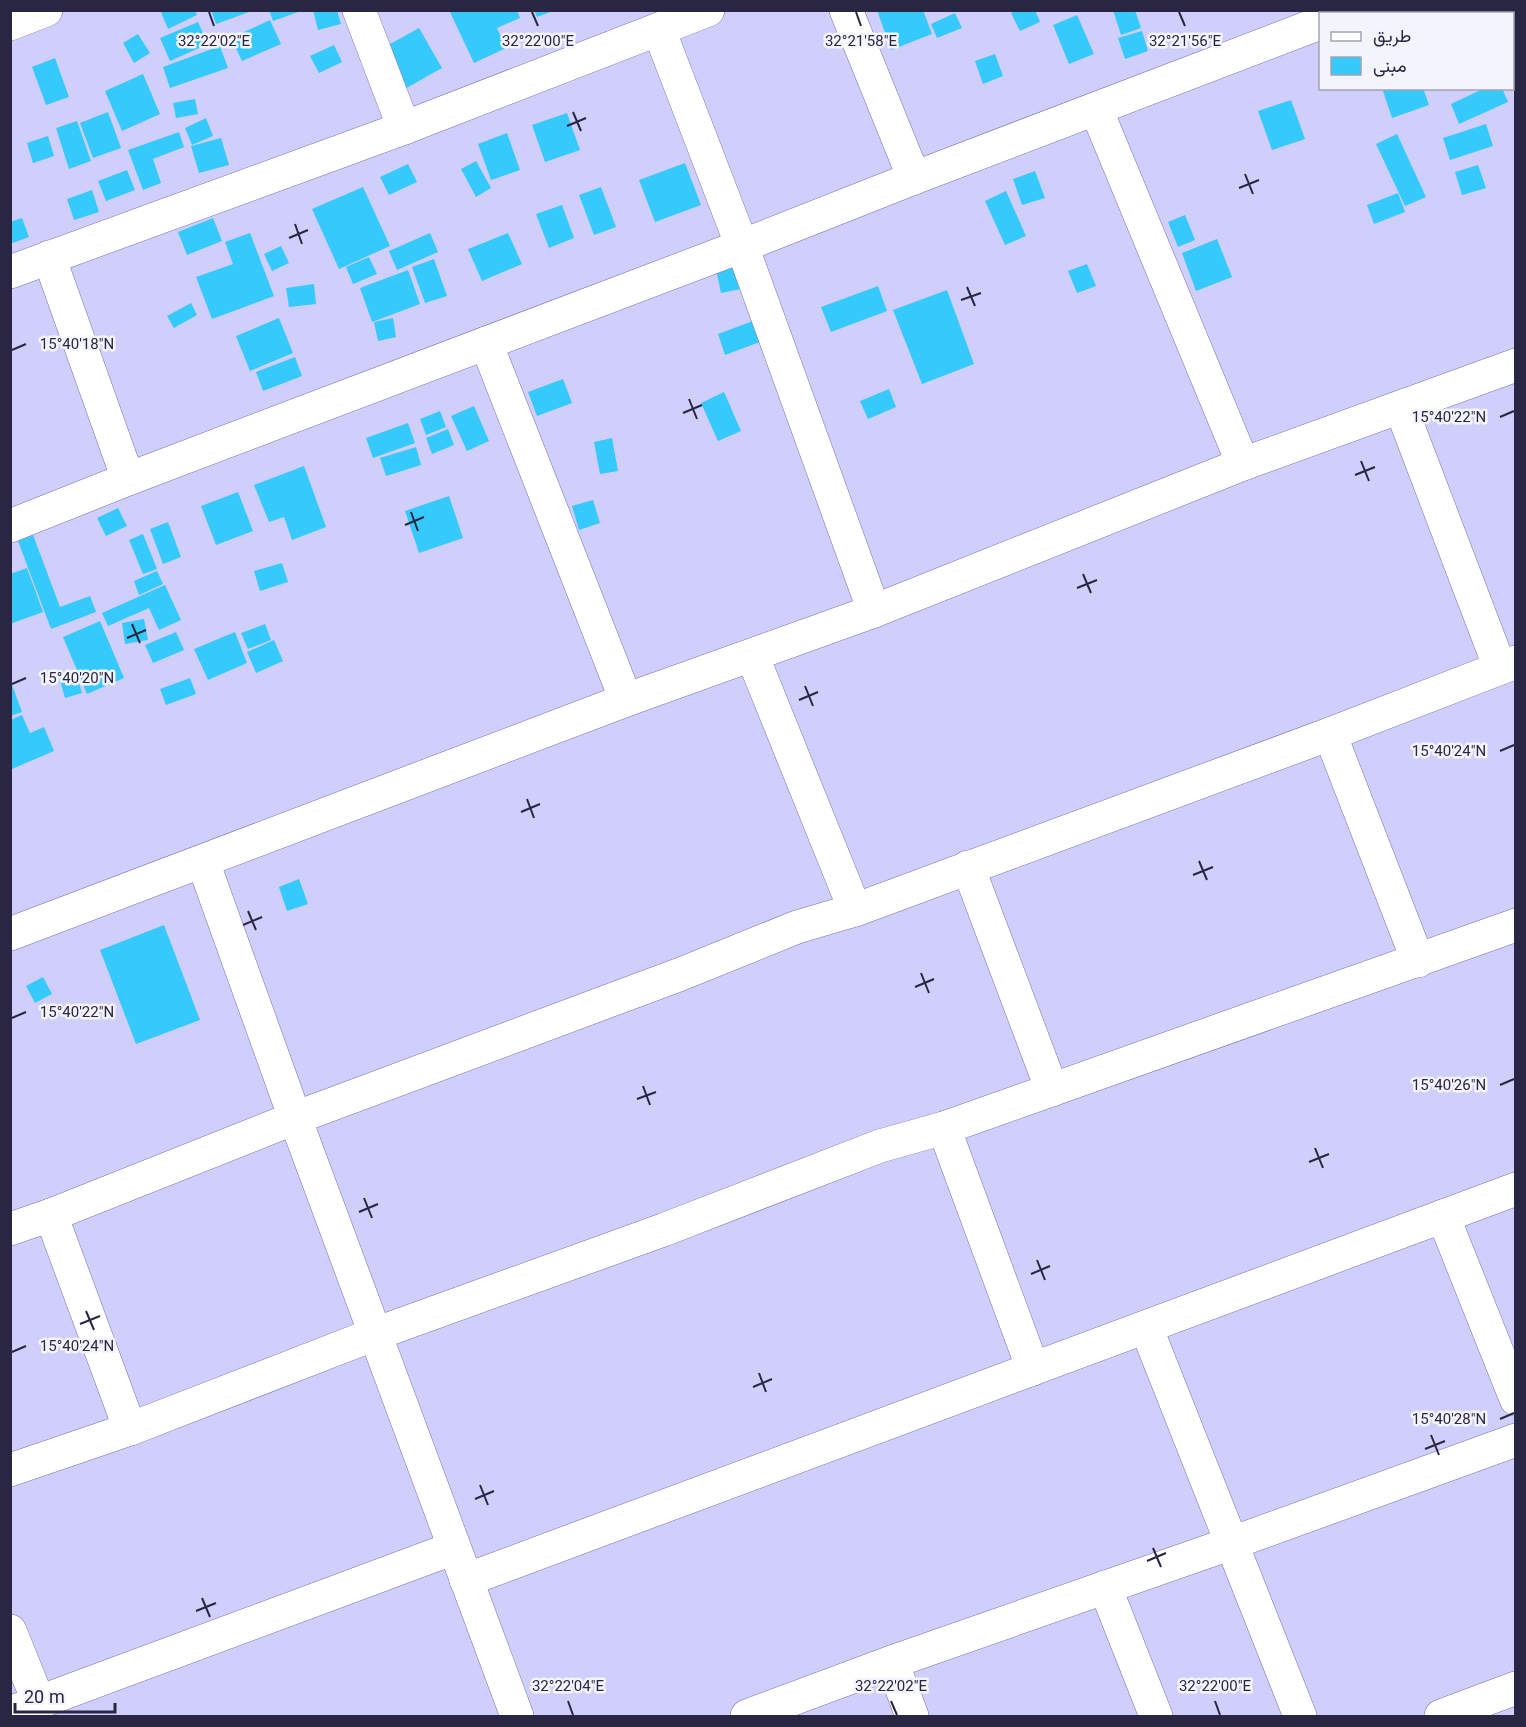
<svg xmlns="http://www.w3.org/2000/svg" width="1526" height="1727" viewBox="0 0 1526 1727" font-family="Georgia,Vazirmatn,serif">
<rect width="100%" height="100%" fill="#d0cffc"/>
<g fill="#36cafc">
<path d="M160,10H195L197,15L168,29Z"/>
<path d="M211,10H248L249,12L216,24Z"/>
<path d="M269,10H301V11L273,21Z"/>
<path d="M313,10H337L341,24L318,30Z"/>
<path d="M449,10H517L520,18L497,28L506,48L474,63Z"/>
<path d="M534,10H553V11L537,17Z"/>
<path d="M877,10H923L932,34L891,50Z"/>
<path d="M1017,10H1035L1040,22L1020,31L1011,13Z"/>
<path d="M1113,10H1135L1141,28L1121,35Z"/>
<path d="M1480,10H1507L1508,14H1481Z"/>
<path d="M955,13L962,28L937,38L931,24Z"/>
<path d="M1077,15L1094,54L1069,64L1053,25Z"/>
<path d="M1515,19V54L1512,55V20Z"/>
<path d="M270,20L281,44L242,61L231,38Z"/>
<path d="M198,22L208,44L170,61L160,38Z"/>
<path d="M419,28L442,68L394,95L372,54Z"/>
<path d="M1142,31L1148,51L1125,59L1118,38Z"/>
<path d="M138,34L150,53L134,63L123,43Z"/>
<path d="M334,45L342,62L319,73L310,56Z"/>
<path d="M220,46L228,68L170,88L163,67Z"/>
<path d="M995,54L1003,76L983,84L975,61Z"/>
<path d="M55,58L69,97L46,105L32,67Z"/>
<path d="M143,74L160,114L122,131L105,91Z"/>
<path d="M1382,88H1423L1429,105L1392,118Z"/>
<path d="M1485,88H1502L1508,102L1459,124L1451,104Z"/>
<path d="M195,99L198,114L176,118L173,103Z"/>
<path d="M1291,100L1305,139L1272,150L1258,111Z"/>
<path d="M108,112L121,148L93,158L80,123Z"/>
<path d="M567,113L580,150L545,162L532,125Z"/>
<path d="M206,118L213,136L192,145L185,128Z"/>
<path d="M77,121L91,161L69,169L56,128Z"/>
<path d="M1486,124L1493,146L1450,160L1443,138Z"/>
<path d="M179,132L184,147L153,159L161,183L143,190L128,150Z"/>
<path d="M507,133L520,170L491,180L478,144Z"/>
<path d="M1397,134L1426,197L1405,206L1376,144Z"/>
<path d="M48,136L54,156L33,163L27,143Z"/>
<path d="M221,138L229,165L199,173L191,146Z"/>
<path d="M476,161L491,188L476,197L461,169Z"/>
<path d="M685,163L701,205L655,222L639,180Z"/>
<path d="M408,164L417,182L389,195L380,177Z"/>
<path d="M1478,165L1486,188L1462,195L1455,172Z"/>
<path d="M127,170L135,190L106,201L98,181Z"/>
<path d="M1035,171L1045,198L1022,205L1013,179Z"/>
<path d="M363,187L390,246L339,269L312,209Z"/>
<path d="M601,187L616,227L594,235L579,195Z"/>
<path d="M92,190L99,212L74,220L67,199Z"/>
<path d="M1006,191L1026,236L1005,245L985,201Z"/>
<path d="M1398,193L1405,212L1374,224L1367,205Z"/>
<path d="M562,205L574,238L549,248L536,214Z"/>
<path d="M1185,215L1195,240L1178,247L1168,222Z"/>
<path d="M22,218L29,237L10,244V222Z"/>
<path d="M213,218L222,241L187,255L178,232Z"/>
<path d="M250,233L274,296L212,319L196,277L233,264L225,242Z"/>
<path d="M430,233L438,252L397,270L389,251Z"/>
<path d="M508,233L522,264L482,281L468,249Z"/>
<path d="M1217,239L1232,277L1196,291L1182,253Z"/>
<path d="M281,246L289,263L272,271L264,254Z"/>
<path d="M369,257L377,274L353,284L346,267Z"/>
<path d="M434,259L447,296L425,303L412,267Z"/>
<path d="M741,264L746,288L721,293L716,269Z"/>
<path d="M1087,264L1096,286L1077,293L1068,271Z"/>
<path d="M408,270L420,304L372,322L360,288Z"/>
<path d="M314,284L316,304L289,307L286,288Z"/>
<path d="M878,286L887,311L831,332L821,307Z"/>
<path d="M947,290L974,364L922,384L893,310Z"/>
<path d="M191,303L197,315L174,328L167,316Z"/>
<path d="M279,318L293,353L250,371L236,336Z"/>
<path d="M393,318L396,337L378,341L374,322Z"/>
<path d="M761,318L768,339L725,355L718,334Z"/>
<path d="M295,357L302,376L263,391L256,372Z"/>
<path d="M563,379L572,403L537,416L528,392Z"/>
<path d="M889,389L896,407L868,419L860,401Z"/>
<path d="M724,392L741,431L718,441L701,403Z"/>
<path d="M474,406L489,441L467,451L451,416Z"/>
<path d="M440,411L446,427L426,435L420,419Z"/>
<path d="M408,423L415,443L373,458L366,438Z"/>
<path d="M448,429L454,445L432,454L426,438Z"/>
<path d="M612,438L618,471L600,474L594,442Z"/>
<path d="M416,447L421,465L386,476L380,458Z"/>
<path d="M304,466L326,527L292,540L284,517L269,522L254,485Z"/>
<path d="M238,492L253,531L216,545L201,506Z"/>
<path d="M449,496L463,538L419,553L405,511Z"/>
<path d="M593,500L600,523L579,530L572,506Z"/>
<path d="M118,508L127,526L106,536L97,518Z"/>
<path d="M168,522L181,557L163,564L150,529Z"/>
<path d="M143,534L157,569L143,574L129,540Z"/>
<path d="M33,535L60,607L90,596L96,612L51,629L18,541Z"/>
<path d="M282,563L288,582L260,591L254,571Z"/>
<path d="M27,568L43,612L10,624V574Z"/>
<path d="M157,571L163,584L139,595L134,581Z"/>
<path d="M165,585L181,620L159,630L149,608L108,626L102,613Z"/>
<path d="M144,619L148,640L125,644L122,623Z"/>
<path d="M100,621L124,678L87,694L63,637Z"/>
<path d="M265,624L271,640L248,649L241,633Z"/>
<path d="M176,632L184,650L153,663L145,645Z"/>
<path d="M235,632L247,663L208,680L194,649Z"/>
<path d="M274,640L283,661L256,673L247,652Z"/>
<path d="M76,672L82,693L65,698L59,676Z"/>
<path d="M190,678L196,694L166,705L160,689Z"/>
<path d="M11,682L22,712L10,716V683Z"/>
<path d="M22,715L30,733L44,727L54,751L12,769L10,720Z"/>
<path d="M299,879L308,904L287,911L279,887Z"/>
<path d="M164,925L200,1020L136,1044L100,950Z"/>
<path d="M43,977L52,994L35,1003L26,986Z"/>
</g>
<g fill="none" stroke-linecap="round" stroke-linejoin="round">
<defs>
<g id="street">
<path d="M359,10L404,128"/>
<path d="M846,10L914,178"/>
<path d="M1344,14L1352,10"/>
<path d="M10,24L46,10"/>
<path d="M659,30L742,246L874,611"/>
<path d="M1096,109L1243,464"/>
<path d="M49,257L128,479"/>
<path d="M10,272L404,128L708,10"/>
<path d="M486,343L626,700"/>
<path d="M1401,408L1500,668"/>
<path d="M10,526L128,479L742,246L914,178L1320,23"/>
<path d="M752,655L855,910"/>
<path d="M1330,734L1418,961"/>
<path d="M203,862L295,1118L517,1716"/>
<path d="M968,867L1052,1090"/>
<path d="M10,934L626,700L874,611L1243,464L1516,365"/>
<path d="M944,1128L1033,1369"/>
<path d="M51,1215L130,1429"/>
<path d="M1443,1216L1516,1399"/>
<path d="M10,1229L51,1215L295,1118L681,974L797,927L855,910L1330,734L1516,662"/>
<path d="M1146,1327L1300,1716"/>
<path d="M10,1470L130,1429L375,1334L663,1230L880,1146L944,1128L1516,925"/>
<path d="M466,1580L1516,1189"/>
<path d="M1105,1587L1156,1716"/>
<path d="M10,1631L39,1703"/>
<path d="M892,1662L912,1716"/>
<path d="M10,1713L454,1548"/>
<path d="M747,1716L892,1662L1232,1543L1516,1440"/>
<path d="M1441,1716L1516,1688"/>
</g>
</defs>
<use href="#street" stroke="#7571b4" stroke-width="34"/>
<use href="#street" stroke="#fff" stroke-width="33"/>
</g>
<path fill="none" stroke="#282642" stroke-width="2" d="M209,12L214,26M532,12L538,26M856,12L861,26M1179,12L1185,26M573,112L581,131M567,126L586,118M1245,174L1253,194M1239,188L1259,180M295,224L302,244M289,238L308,230M967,287L975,306M961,300L981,293M12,350L26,344M689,399L697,419M683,413L702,405M1500,417L1514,411M1361,461L1369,481M1355,475L1375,467M411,512L418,531M405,525L424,517M1083,574L1091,593M1077,588L1097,580M132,624L140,643M127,638L146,630M12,684L26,678M805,686L813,706M799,700L818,692M1500,751L1514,745M527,799L534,818M521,812L540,804M1199,861L1207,880M1193,875L1213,867M248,911L256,930M243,925L262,917M921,973L929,993M915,987L934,979M12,1018L26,1012M1500,1085L1514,1079M643,1086L650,1105M637,1099L656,1092M1315,1148L1323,1168M1309,1162L1329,1154M364,1198L372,1218M359,1212L378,1204M1037,1260L1045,1280M1031,1274L1050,1266M86,1311L94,1330M80,1324L100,1316M12,1352L26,1346M759,1373L766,1392M753,1387L772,1379M1500,1419L1514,1413M1431,1435L1439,1455M1425,1449L1445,1441M480,1485L488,1505M475,1499L494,1491M1153,1548L1161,1567M1147,1561L1166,1553M202,1598L210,1617M196,1611L216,1603M568,1701L573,1715M891,1701L897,1715M1215,1701L1220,1715"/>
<g font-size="15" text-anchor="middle" fill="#282642" stroke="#f4f4fc" stroke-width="5" stroke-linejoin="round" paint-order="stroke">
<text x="214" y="46">32°22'02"E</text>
<text x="538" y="46">32°22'00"E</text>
<text x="1185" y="46">32°21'56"E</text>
<text x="861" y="46">32°21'58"E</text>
<text x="77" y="349">15°40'18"N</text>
<text x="1449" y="422">15°40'22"N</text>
<text x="77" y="683">15°40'20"N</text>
<text x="1449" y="756">15°40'24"N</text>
<text x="77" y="1017">15°40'22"N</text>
<text x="1449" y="1090">15°40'26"N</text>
<text x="77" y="1351">15°40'24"N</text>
<text x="1449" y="1424">15°40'28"N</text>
<text x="568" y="1691">32°22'04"E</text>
<text x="891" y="1691">32°22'02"E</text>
<text x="1215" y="1691">32°22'00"E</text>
</g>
<rect width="1526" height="1727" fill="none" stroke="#282642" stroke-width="24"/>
<rect x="1319" y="12" width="195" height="78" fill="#f4f4fc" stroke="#a2a2b2" stroke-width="1.5"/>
<rect x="1331" y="32" width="30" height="9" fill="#ffffff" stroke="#a2a2b2" stroke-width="1.5"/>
<text x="1373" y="42" font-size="18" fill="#282642">طريق</text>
<rect x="1331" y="57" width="30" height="18" fill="#36cafc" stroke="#a2a2b2" stroke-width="1.5"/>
<text x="1373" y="72" font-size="18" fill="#282642">مبنى</text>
<path d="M15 1703v9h100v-9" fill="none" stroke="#282642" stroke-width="3"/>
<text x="24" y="1703" font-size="18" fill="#282642" stroke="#f4f4fc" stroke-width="4.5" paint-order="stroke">20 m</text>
</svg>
